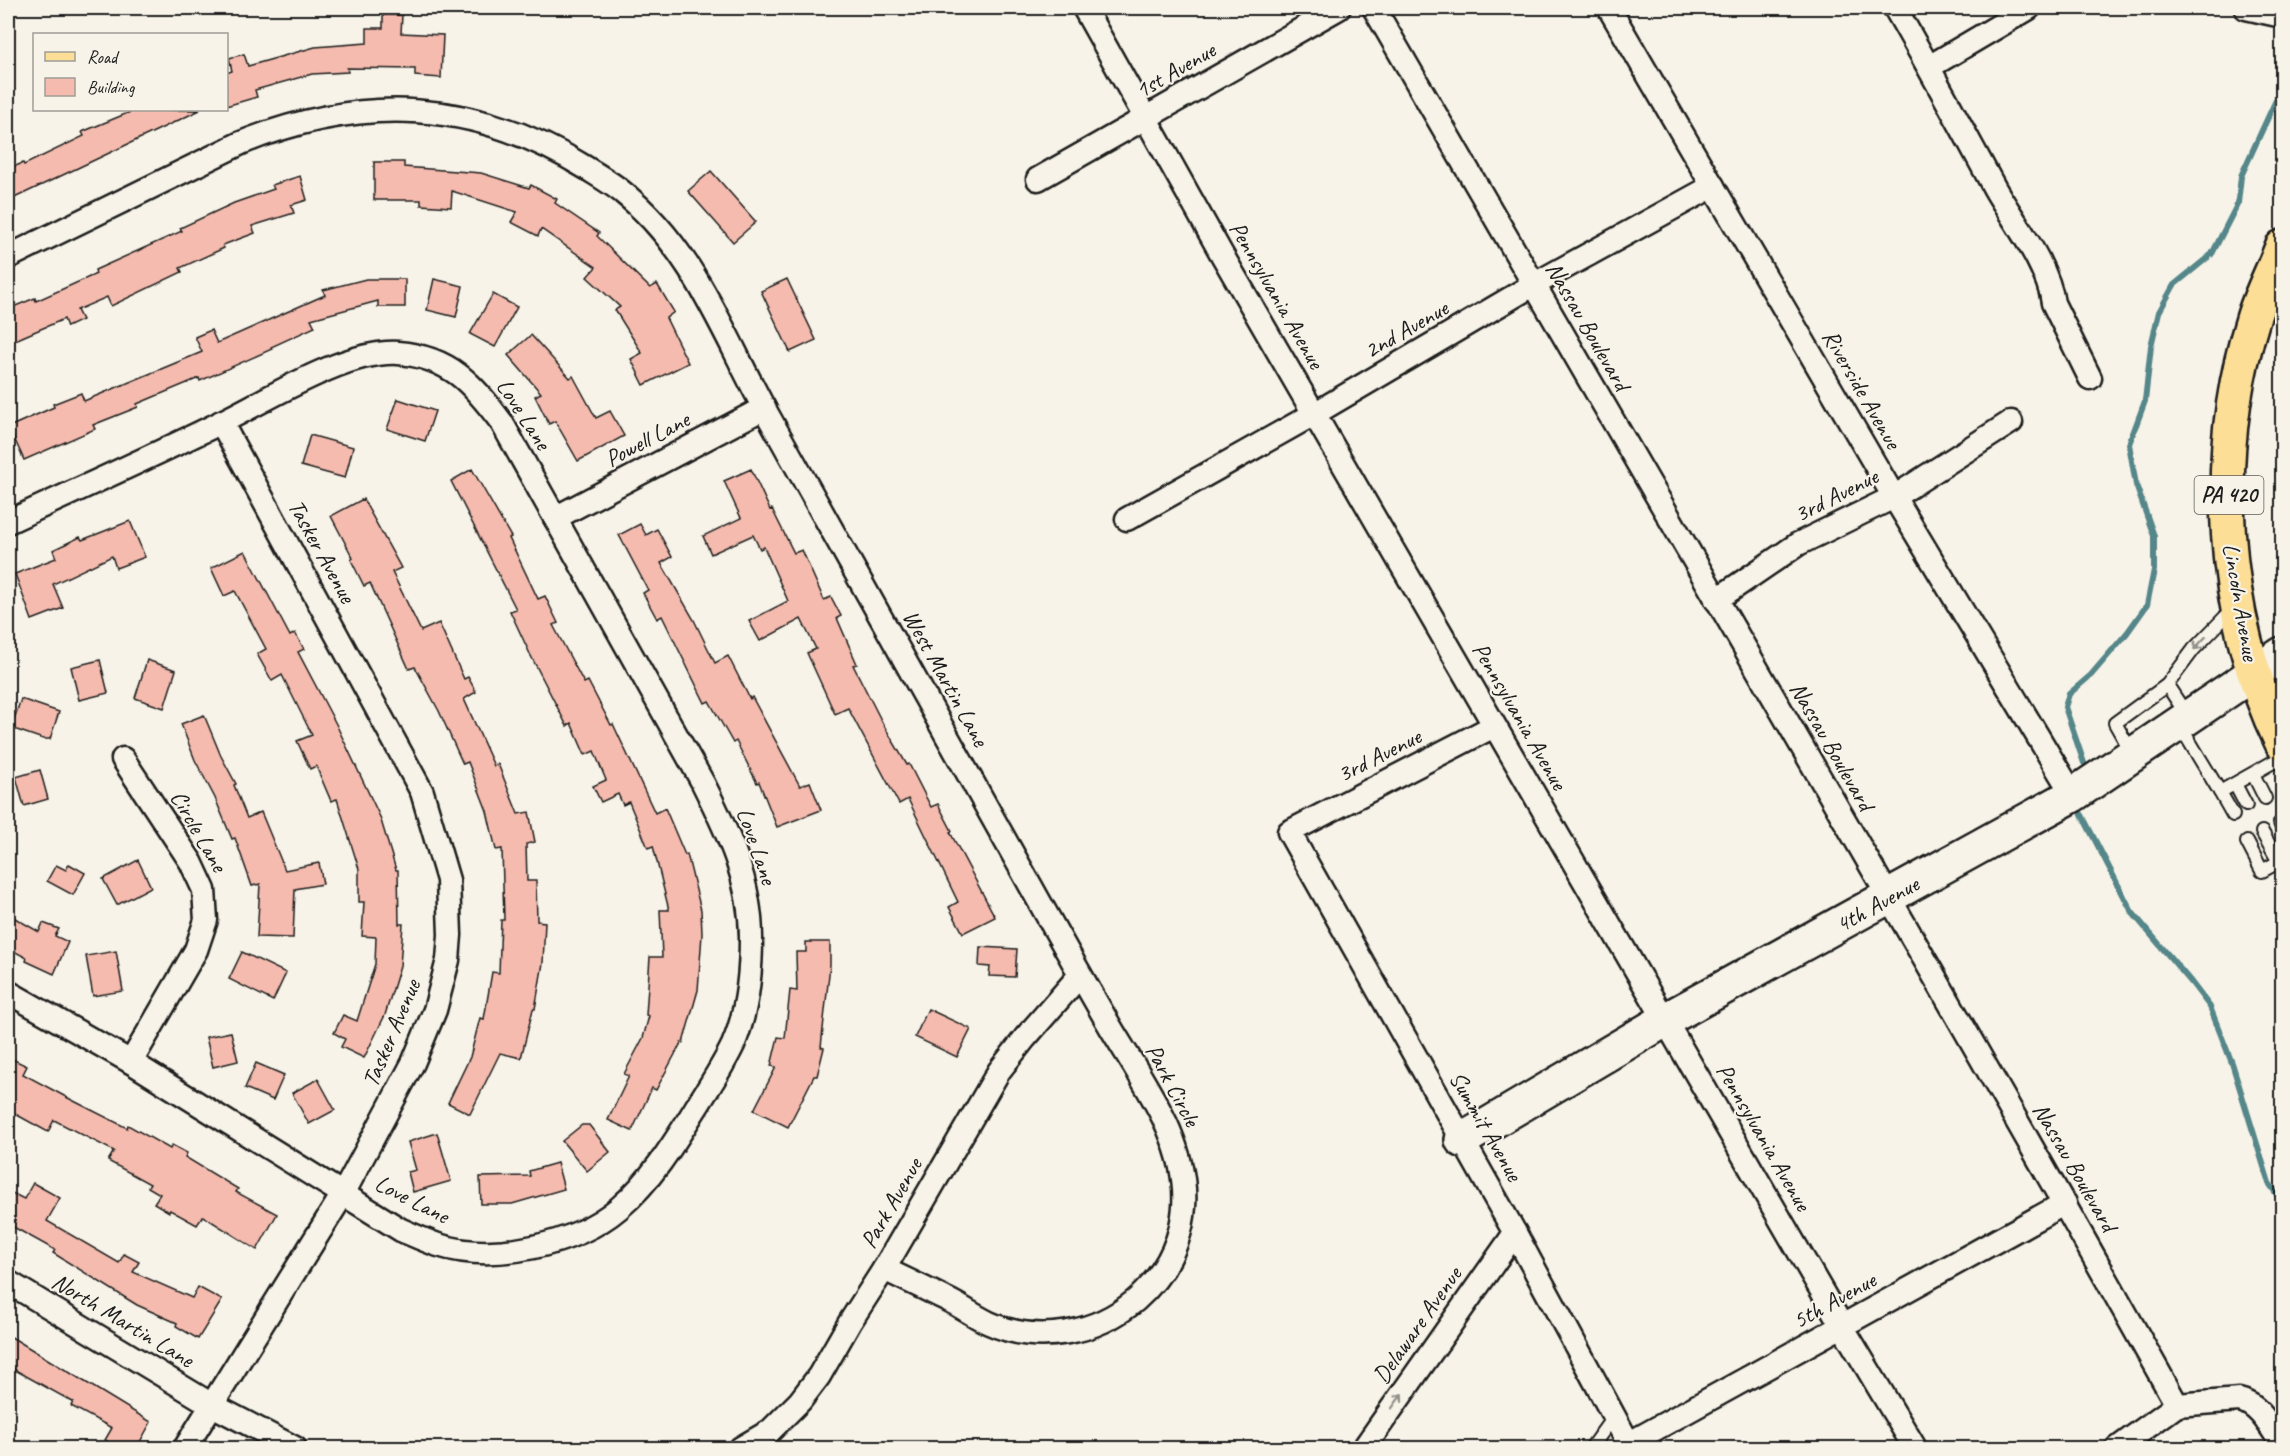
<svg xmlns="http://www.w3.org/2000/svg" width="2290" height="1456" viewBox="0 0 2290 1456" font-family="Caveat,sans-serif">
<rect width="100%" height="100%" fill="#f7f3e8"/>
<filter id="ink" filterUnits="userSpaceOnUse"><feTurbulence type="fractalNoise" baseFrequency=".0167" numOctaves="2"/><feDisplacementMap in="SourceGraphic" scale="12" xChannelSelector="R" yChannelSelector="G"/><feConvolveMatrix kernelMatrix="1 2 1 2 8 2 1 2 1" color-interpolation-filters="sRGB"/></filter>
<g filter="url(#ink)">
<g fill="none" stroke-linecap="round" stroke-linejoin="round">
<g stroke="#558689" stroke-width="6">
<path d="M2084,763L2065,707L2069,694L2091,675L2127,633L2147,605L2154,570V536L2136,485L2129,444L2145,401L2151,346L2159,312L2174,285L2212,254L2238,203L2241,176L2282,87"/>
<path d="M2082,815L2132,912L2191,982L2210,1007L2232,1063L2269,1183L2282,1202"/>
</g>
</g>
<g fill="#f5bbae" stroke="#1c1c1c" stroke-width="1.5">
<path d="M383,15H402L401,33L443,35L441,78L415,76V69L347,68L348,72L312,74L255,90L257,97L226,106V73L232,71L229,58L244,54L248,66L315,47L367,43V28H383Z"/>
<path d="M135,110H200L8,201V169L23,163L24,165L84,136L82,132Z"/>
<path d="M374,162H404V167L481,173L529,188L531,185L557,199L555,203L599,233L597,236L650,288L657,284L674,312L666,318L688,363L644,385L631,359L642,353L615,310L620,307L587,277L596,267L541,229L538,236L511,222L517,212L452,191L451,207L421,205V200H374Z"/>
<path d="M711,171L756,222L733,242L688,191Z"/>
<path d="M300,176L307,200L291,205L294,213L252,226L255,233L223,245L224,248L180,268L182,272L111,306L107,297L77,310L82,320L67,327L64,319L8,343V309L35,298L36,301L96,274L95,270L182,231L180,228L234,203L274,189L272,185Z"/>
<path d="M366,279H405V307H378V301L311,319L315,327L271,347L272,349L200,381L199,378L137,404L138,407L93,425L95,429L24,460L9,427L54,407L53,404L81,393L84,401L202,352L195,337L211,330L217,343L325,295L323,290Z"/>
<path d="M434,279L463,286L456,317L427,310Z"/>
<path d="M787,279L816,340L790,352L761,291Z"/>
<path d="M493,294L517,307L495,347L470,334Z"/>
<path d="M531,335L570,378L573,376L596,418L610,411L624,436L578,461L555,421L549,424L535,396L541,393L508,355Z"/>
<path d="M398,399L435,411L425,441L387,429Z"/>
<path d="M310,435L353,447L345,478L301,466Z"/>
<path d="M472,469L511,537L509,538L538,599L545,596L558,623L553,625L584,683L588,681L611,725L613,724L655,813L665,808L685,855L687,854L701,910L702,934L698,990L683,1043H681L656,1090L652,1088L632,1131L608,1120L629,1076L624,1074L643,1038L649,1016L646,1015L650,957H662L660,910H669L653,846L648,848L629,802L623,805L618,794L601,802L593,786L606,780L594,751L585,755L571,723L567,726L530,654L510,611L516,609L451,481Z"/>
<path d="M751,469L770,510L772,509L794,553L802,550L824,600L831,597L841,616L837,618L857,664L853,665L883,724L907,765L909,764L931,807L938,804L952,831L950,832L995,917L963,933L949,907L958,902L908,799L899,804L848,708L835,714L807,653L816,649L801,619L760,641L749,621L788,601L764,547L760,549L753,535L711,554L703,536L741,518L724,481Z"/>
<path d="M363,499L401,568L392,572L421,631L439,623L464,679L468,677L476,692L464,699L494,766L498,764L518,814L529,812L535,842L526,844L527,881H536L537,921L545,922L543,963L535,1009H533L521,1058L500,1053L470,1114L448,1103L470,1057L480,1018L484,1019L492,972L499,973L501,920H504L502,849L496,850L487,811L468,762L463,764L439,711L415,667L409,669L370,583L364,586L351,560L353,558L331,516Z"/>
<path d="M130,521L145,557L116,568L112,556L53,584L63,608L32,620L15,574L56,558L53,550L80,537L82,540Z"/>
<path d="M640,524L646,535L657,529L672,557L661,563L694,620L715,663L728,656L750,699L752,697L800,786L810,782L821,810L777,827L759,782L757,783L736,741L733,743L709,701L705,703L662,616L657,619L643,593L648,590L619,535Z"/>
<path d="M245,551L290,636L295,633L304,649L298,652L336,724L380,817L396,870H398L399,924H403L400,966L385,1015L364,1058L341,1047L345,1039L334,1033L343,1015L357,1021L375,964L376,937L362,936L364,902H359V869L337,799L331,801L316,766L310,769L297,741L312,735L282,675L272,681L257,654L266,649L235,591L224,596L211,568Z"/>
<path d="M100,660L108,693L79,700L71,667Z"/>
<path d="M147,660L176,670L164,708L135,698Z"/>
<path d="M21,699L59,712L50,739H43L11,728Z"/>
<path d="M204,715L221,756L236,784L234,785L247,818L261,812L285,870L319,863L323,884L295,889L293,938L257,937L260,884L252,886L235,838L232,839L215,798L195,760L181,724Z"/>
<path d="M40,770L48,799L24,806L16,777Z"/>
<path d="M138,860L151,887L117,905L103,879Z"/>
<path d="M69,864L85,873L73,895L47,881L56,865L66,870Z"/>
<path d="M8,914L39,932L43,923L59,929L55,936L68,942L54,974L26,961L27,958L8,948Z"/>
<path d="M806,942H830V965L821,1047L824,1048L817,1076H814L788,1127L754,1110L776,1067L771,1066L778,1037L785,1038L790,990L797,991L796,952H806Z"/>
<path d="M980,947L1017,949L1015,977L989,976L990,967L979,966Z"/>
<path d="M116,951L123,991L93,996L86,956Z"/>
<path d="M242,952L286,973L273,1001L229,979Z"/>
<path d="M928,1009L971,1029L957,1057L915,1037Z"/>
<path d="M231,1032L238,1061L213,1067L206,1037Z"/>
<path d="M8,1057L27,1066L23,1074L66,1097L127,1128L128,1125L170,1149L172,1145L187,1153L185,1157L238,1189L236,1192L277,1214L257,1250L203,1216L197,1225L170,1210L169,1212L154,1203L160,1194L148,1187L150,1184L108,1161L114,1151L54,1120L48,1132L8,1110Z"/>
<path d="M256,1063L284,1075L273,1100L245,1088Z"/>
<path d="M318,1079L335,1110L309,1124L292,1093Z"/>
<path d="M582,1125H589L610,1152L587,1171L562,1141Z"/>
<path d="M437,1133L451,1181L413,1192L408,1172L416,1170L408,1142Z"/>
<path d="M557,1163L564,1189L512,1204H481L480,1177L530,1176L529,1171Z"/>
<path d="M33,1183L60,1198L47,1221L119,1263L124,1254L139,1262L133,1272L192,1298L198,1287L222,1300L198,1339L176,1326L177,1323L137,1305L53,1253L55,1250L8,1224V1191L24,1199Z"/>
<path d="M8,1335L151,1422L136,1449H120L105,1440L112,1428L71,1406L73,1402L8,1366Z"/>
</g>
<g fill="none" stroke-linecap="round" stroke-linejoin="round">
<defs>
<g id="lane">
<path d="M2167,685L2188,717"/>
<path d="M2179,724L2220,792L2282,757"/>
<path d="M2132,753L2115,723L2167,685L2194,649L2234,608"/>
<path d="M2253,774L2265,798"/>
<path d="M2235,784L2246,805"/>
<path d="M2220,792L2233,815"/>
<path d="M2280,823L2282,828"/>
<path d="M2262,832L2279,862"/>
<path d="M2247,842L2262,871L2282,860"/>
<path d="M1591,1448L1614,1416"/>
</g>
<g id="street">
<path d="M1084,8L1221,253L1842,1326L1915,1448"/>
<path d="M1374,8C1642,473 1915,935 2177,1405L2239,1400C2259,1404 2271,1428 2282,1444"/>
<path d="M1609,8L1894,497L2073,795"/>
<path d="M1895,8C1929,67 1962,128 1995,189C2014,222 2048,265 2053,303L2090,378"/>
<path d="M2246,8L2282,16"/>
<path d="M1929,67L2029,8"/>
<path d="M1038,179L1339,8"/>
<path d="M8,257L241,143C363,94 476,99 588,169C599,176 611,183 621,191C696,250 725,339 770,419C847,556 923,694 1000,831C1037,897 1073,963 1111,1028C1130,1060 1155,1097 1169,1130C1179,1154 1186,1181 1184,1207C1181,1245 1164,1275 1136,1300C1096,1334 1038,1345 989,1323C974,1316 961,1306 946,1299C926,1289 905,1279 884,1269"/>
<path d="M555,518L764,408"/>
<path d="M1127,519L1314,414L1533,285L1713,186"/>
<path d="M8,522C79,489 151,457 222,422C269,399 345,350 398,353C450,357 473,384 502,423L703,783C728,833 751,881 751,938C751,972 747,1013 733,1045C722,1068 707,1090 694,1111C673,1145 650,1182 619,1208C575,1245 494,1263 438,1245C426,1241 413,1235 401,1230L131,1062L8,992"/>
<path d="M1716,600L1798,544L1894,497L2011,422"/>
<path d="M1494,726L1289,832L1515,1233L1631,1448"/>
<path d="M123,759L191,862L204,890L206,920L196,950L131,1062"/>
<path d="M8,1282L212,1405L295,1448"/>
<path d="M1628,1444L2065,1203"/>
<path d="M185,1448L343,1194L413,1063L435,1010L448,960L450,935L448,880L422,792L221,422"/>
<path d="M741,1448L770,1431L800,1401L819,1376L850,1322L884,1269L999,1071L1025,1038L1080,975"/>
<path d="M1364,1448L1515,1233"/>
<path d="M2118,1448L2177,1405"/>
</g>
<path id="secondary" d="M1462,1140L1665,1020L2073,795L2282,654"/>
<path id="primary" d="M2282,247C2273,271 2260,295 2253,319C2211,454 2220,616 2282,743"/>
</defs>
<use href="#lane" stroke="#1c1c1c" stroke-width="16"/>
<use href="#street" stroke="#1c1c1c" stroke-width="27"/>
<use href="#secondary" stroke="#1c1c1c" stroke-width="38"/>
<use href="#primary" stroke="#1c1c1c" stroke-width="38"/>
<use href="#lane" stroke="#f7f3e8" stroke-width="12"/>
<use href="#street" stroke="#f7f3e8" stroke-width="22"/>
<use href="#secondary" stroke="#f7f3e8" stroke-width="33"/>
<use href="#primary" stroke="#fcde96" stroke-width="33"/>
</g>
<defs><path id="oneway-shaft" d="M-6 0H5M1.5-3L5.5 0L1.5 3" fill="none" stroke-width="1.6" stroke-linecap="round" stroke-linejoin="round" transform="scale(1.5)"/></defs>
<g stroke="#94928c">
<use href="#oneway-shaft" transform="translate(2200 643) rotate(133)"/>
<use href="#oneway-shaft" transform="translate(1397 1401) rotate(-55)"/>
</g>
</g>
<g text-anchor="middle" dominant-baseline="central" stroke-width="4.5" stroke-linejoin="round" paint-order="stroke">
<rect fill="#f7f3e8" stroke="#5e5c59" stroke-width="1.5" x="2194.5" y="476" width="69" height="38" rx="4.5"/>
<g font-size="22" font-weight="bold" fill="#1c1c1c">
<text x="2229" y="495">PA 420</text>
</g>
<g font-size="24" fill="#1c1c1c" stroke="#f7f3e8">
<text transform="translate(1175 70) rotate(-30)">1st Avenue</text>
<text transform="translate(1277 295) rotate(60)">Pennsylvania Avenue</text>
<text transform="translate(1588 326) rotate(60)">Nassau Boulevard</text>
<text transform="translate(1406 329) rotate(-30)">2nd Avenue</text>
<text transform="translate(1862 389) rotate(60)">Riverside Avenue</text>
<text transform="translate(524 414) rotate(57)">Love Lane</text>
<text transform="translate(647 439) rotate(-28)">Powell Lane</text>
<text transform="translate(1836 495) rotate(-27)">3rd Avenue</text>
<text transform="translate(322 551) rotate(61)">Tasker Avenue</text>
<text transform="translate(2241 602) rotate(80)">Lincoln Avenue</text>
<text transform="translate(946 678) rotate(61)">West Martin Lane</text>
<text transform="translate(1520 716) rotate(60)">Pennsylvania Avenue</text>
<text transform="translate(1832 746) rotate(60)">Nassau Boulevard</text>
<text transform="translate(1379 755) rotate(-27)">3rd Avenue</text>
<text transform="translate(199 831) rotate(60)">Circle Lane</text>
<text transform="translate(757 846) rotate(71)">Love Lane</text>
<text transform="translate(1877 904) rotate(-29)">4th Avenue</text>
<text transform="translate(391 1033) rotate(-67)">Tasker Avenue</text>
<text transform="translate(1173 1085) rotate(62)">Park Circle</text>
<text transform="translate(1486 1126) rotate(60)">Summit Avenue</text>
<text transform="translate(1764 1137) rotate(60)">Pennsylvania Avenue</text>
<text transform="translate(2075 1167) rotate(60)">Nassau Boulevard</text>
<text transform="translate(412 1199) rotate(27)">Love Lane</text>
<text transform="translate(891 1203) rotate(-60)">Park Avenue</text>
<text transform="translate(1834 1300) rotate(-29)">5th Avenue</text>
<text transform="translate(123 1320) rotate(31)">North Martin Lane</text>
<text transform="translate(1417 1325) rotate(-55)">Delaware Avenue</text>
</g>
</g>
<rect width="2290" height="1456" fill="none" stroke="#f7f3e8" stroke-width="30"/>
<rect x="15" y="15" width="2260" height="1426" fill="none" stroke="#1c1c1c" stroke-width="2" filter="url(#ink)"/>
<rect x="33" y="33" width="195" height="78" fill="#f7f3e8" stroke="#9f9d96" stroke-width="1.5"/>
<rect x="45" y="52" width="30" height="9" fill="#fcde96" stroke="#9f9d96" stroke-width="1.5"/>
<text x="87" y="63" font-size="18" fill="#1c1c1c">Road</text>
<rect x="45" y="78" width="30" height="18" fill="#f5bbae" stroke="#9f9d96" stroke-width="1.5"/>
<text x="87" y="93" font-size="18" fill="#1c1c1c">Building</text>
</svg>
